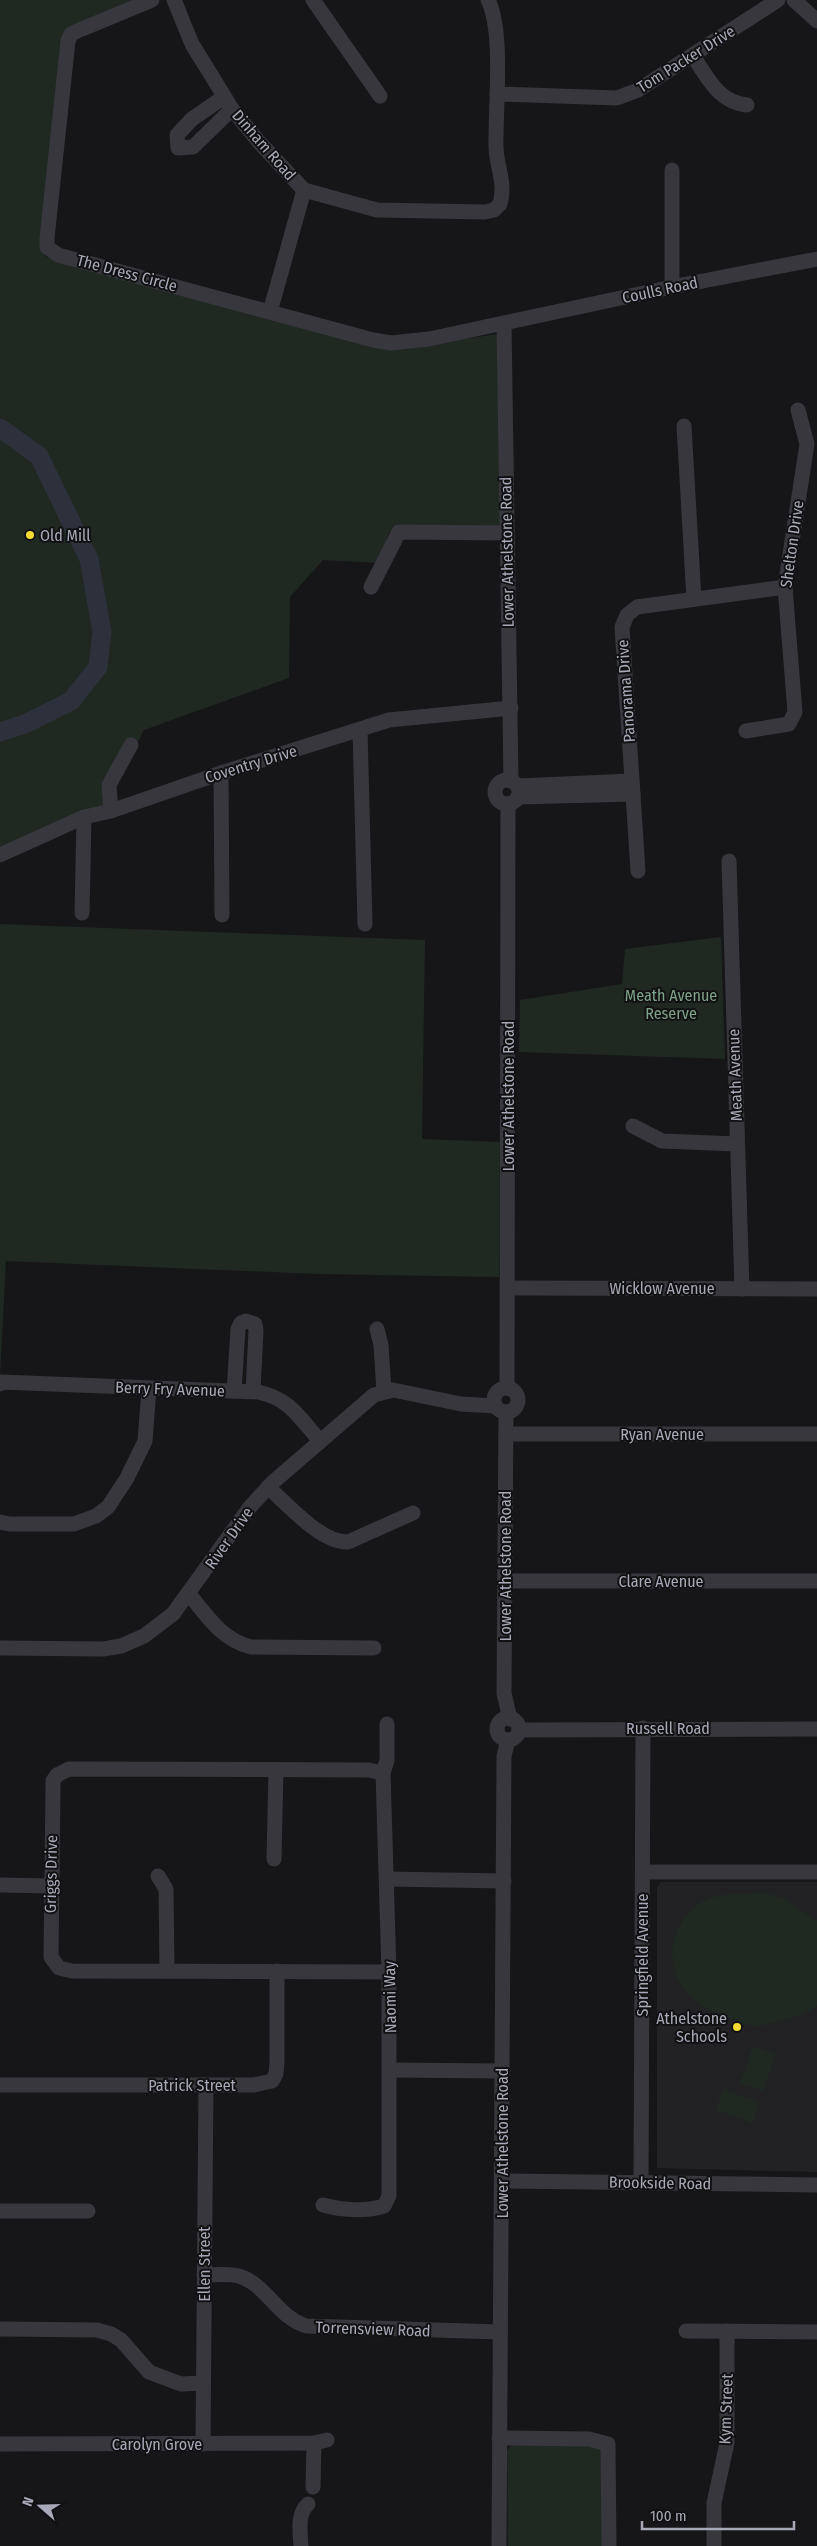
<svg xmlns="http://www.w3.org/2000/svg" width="817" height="2546" viewBox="0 0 817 2546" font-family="'Fira Sans Condensed',sans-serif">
<rect width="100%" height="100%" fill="#161618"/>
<path fill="#222225" d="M661,1882H817V2172L657,2168V1887Z"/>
<g fill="#202822">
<path d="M0,0H145L69,31L41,248L46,257L398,348L498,334L500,527H402L389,533L379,563L323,560L290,597L289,678L144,730L106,804L0,850Z"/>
<path d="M0,924L425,940L422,1139L500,1142L499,1277L318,1274L6,1261L0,1377Z"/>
<path d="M721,937L725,1059L519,1052L520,1000L622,984L625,949Z"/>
<path d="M761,1892L784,1898L817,1921V2005C808,2014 791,2019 779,2021C772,2023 763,2026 756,2026C743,2026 733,2018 720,2014C685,2003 662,1969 677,1931C683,1917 694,1905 708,1899C725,1892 743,1895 761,1892Z"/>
<path d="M753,2046L776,2054L763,2091L740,2083Z"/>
<path d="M723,2089L759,2102L752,2123L716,2110Z"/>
<path d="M513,2444H596L602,2450V2546H508L507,2450Z"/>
</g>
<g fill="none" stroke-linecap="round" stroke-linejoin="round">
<path stroke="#2c313c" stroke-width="19" d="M0,428L39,456L89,559L102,632L98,667L71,701L25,724L0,732"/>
<g stroke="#37373d" stroke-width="15">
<path d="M152,0L82,29L71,34L68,41L47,238V247L58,255L373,340L391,343L429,339L672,287L817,259"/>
<path d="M174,0L192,44L232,109L259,142L304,190L377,210L485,212L494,210L500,204C506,182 497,169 496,148C495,110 504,31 488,0"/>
<path d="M313,0L380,96"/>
<path d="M794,0L817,21"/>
<path d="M693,56C708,78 718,102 747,105"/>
<path d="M497,94L617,98L638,90L778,0"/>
<path d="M224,97L192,119L177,135L178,148L193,147L232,109"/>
<path d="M672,287V170"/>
<path d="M270,312L304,190"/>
<path d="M504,324L511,781"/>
<path d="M684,426L694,599"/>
<path d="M371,587L399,532L506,533"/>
<path d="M360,730L365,924"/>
<path d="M746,731L789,724L795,712L785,587L807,444L798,410"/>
<path d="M221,773L222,915"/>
<circle cx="507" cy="792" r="12"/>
<path d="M518,786L631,781"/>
<path d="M519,797L633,794"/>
<path d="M111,811L109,785L131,745"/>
<path d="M0,855L84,817L111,811L221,773L389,720L511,708"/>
<path d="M729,861L742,1289"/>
<path d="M638,871L622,627L627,615L637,607L785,587"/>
<path d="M82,913L84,817"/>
<path d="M633,1126L662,1141L737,1144"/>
<path d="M507,1288L817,1289"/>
<path d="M377,1329L381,1345L384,1391"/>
<path d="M0,1384L1,1382L258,1392C289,1398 300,1418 319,1440"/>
<path d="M507,1388L508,804"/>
<circle cx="506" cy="1400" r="12"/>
<path d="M234,1391L238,1329L241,1323L246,1321L255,1324L256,1331L253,1391"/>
<path d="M506,1412L504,1693L510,1719"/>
<path d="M506,1434H817"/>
<path d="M268,1487C287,1504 321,1543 348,1542L413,1513"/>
<path d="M0,1522L10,1524H74L96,1516L108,1507L127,1478L145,1441L149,1389"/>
<path d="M505,1581H817"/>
<path d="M189,1594C207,1616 222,1640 251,1647L374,1648"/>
<path d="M0,1648L103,1649L121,1646L144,1636L173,1614L250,1507L272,1483L374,1395L393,1390L461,1404L495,1406"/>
<circle cx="508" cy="1729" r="11"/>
<path d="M519,1730L817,1729"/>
<path d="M383,1773L369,1770L69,1769L57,1775L53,1781V1788L51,1957L59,1968L72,1971L389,1972"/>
<path d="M274,1859L276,1770"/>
<path d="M643,1872H817"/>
<path d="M158,1876L166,1889L167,1970"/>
<path d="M387,1879L504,1881"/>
<path d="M0,1885L51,1886"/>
<path d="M391,2070L503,2071"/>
<path d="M0,2085H254L272,2081L276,2074L277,2062V1971"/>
<path d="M503,2181L817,2185"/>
<path d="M641,2182L643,1728"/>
<path d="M323,2205C341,2210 365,2212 384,2206L389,2196V1972L383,1773L387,1760V1724"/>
<path d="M0,2211H88"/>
<path d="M204,2275C215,2275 228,2273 239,2276C267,2285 276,2316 306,2326L500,2332"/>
<path d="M0,2329L97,2330L111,2334L121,2340L149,2372L181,2384L203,2383"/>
<path d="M686,2331L817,2332"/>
<path d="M499,2438L589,2439L608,2444L609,2546"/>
<path d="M0,2444L314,2443L327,2440"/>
<path d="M203,2444L206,2085"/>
<path d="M313,2487L314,2443"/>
<path d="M301,2546C300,2532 297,2514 308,2504"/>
<path d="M499,2546L504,1756L508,1740"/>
<path d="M714,2546V2503L727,2443V2331"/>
</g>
</g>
<g fill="#f2da33" stroke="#111113" stroke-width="2">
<circle cx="30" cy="535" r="5"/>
<circle cx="737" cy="2027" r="5"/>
</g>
<g text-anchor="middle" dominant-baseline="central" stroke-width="4" stroke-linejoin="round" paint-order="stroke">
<g font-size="16" fill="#a8a9b8" stroke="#111113">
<text transform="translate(686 59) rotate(-32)">Tom Packer Drive</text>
<text transform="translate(264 145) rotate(49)">Dinham Road</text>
<text transform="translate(127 273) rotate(15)">The Dress Circle</text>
<text transform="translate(660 290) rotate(-12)">Coulls Road</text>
<text transform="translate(792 544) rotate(-82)">Shelton Drive</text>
<text transform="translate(507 552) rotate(-91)">Lower Athelstone Road</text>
<text transform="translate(626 691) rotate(-94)">Panorama Drive</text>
<text transform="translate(251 764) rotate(-17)">Coventry Drive</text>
<text transform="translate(735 1075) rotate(-92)">Meath Avenue</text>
<text transform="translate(508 1096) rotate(-90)">Lower Athelstone Road</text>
<text x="662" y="1288">Wicklow Avenue</text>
<text transform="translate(170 1389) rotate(2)">Berry Fry Avenue</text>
<text x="662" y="1434">Ryan Avenue</text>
<text transform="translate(229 1538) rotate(-55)">River Drive</text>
<text transform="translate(505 1566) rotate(-90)">Lower Athelstone Road</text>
<text x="661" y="1581">Clare Avenue</text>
<text x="668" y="1728">Russell Road</text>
<text transform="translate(51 1874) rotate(-89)">Griggs Drive</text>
<text transform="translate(642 1955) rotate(-90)">Springfield Avenue</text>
<text transform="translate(390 1997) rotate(-91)">Naomi Way</text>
<text x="192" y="2085">Patrick Street</text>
<text transform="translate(502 2143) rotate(-90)">Lower Athelstone Road</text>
<text transform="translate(660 2183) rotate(1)">Brookside Road</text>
<text transform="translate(204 2264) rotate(-90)">Ellen Street</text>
<text transform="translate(373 2329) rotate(2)">Torrensview Road</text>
<text transform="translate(726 2409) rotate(-88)">Kym Street</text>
<text x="157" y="2444">Carolyn Grove</text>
</g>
<g font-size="16" fill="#a8a9b8" stroke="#111113" text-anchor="start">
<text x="40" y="535">Old Mill</text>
<text x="727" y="2018" text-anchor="end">Athelstone<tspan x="727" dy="18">Schools</tspan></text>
</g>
<g font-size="16" fill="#7fa389" stroke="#111113">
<text x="671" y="995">Meath Avenue<tspan x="671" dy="18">Reserve</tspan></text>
</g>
</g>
<g transform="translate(40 2506) rotate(290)" stroke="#111113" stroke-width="4" paint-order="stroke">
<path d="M0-4L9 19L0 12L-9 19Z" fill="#a8a9b8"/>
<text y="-8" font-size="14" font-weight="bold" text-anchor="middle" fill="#a8a9b8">N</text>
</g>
<path d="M642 2521v8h152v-8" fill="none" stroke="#a8a9b8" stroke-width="2.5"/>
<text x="650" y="2521" font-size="15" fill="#a8a9b8" stroke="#111113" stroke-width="4" paint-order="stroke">100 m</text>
</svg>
